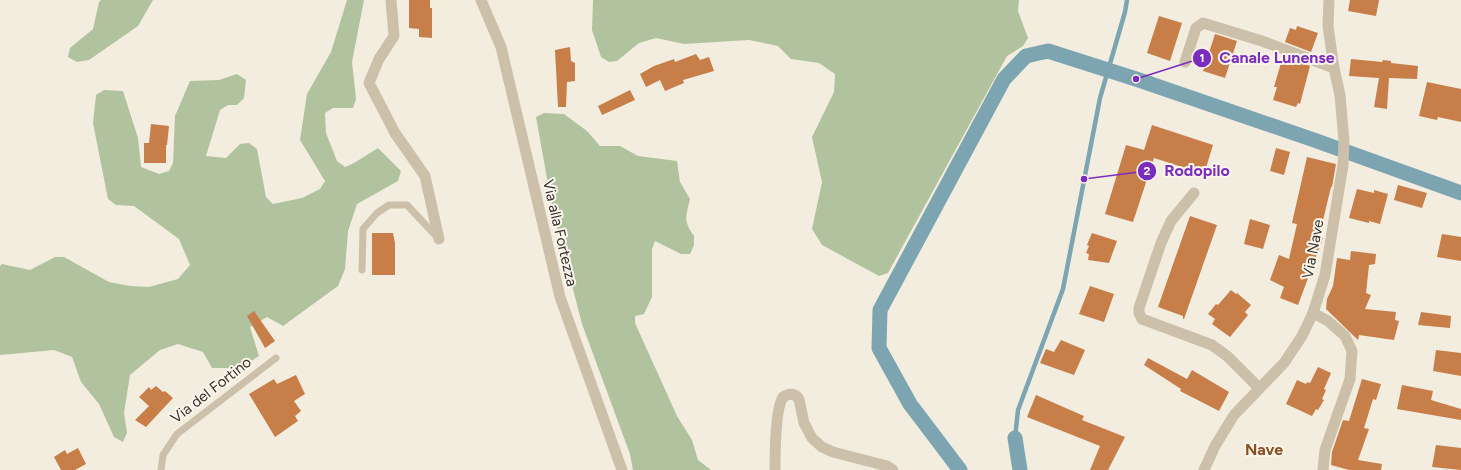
<svg xmlns="http://www.w3.org/2000/svg" width="1461" height="470" viewBox="0 0 1461 470" font-family="Figtree,sans-serif">
<rect width="100%" height="100%" fill="#f3eddf"/>
<g fill="#b0c39e">
<path d="M101,0H153L138,26L89,60L77,62L68,57L70,48L93,29L99,2Z"/>
<path d="M347,0H364L352,62L356,99L353,108H333L325,113L326,133L337,161L345,167L354,163L378,148L401,171L398,181L357,204L348,231L345,269L338,286L283,326L267,317L250,327L259,356L240,368H212L203,352L178,344L160,350L130,375L124,413L127,433L123,442L114,437L99,404L81,382L72,357L54,350L0,355V266L2,264L30,270L55,257H64L109,282L130,286L149,287L178,279L190,265L179,239L134,206L116,205L108,199L93,123L96,95L104,90L123,91L138,138L141,167L159,174L169,171L173,163L175,116L190,81L219,80L237,74L246,80L244,98L237,105H228L220,110L206,156L226,158L240,144L249,143L257,149L266,197L273,204L302,198L320,189L325,181L300,140L307,94L331,52Z"/>
<path d="M593,0H1019L1018,11L1028,38L1023,46L1007,56L888,273L879,276L822,245L812,229L822,182L812,137L834,92L835,74L819,63L791,59L778,46L749,40L684,44L656,38L639,43L617,61L609,62L601,57L592,30Z"/>
<path d="M544,113L564,114L587,131L600,146H620L638,156L677,161L680,182L690,199C686,216 683,221 694,236V245L690,254H681L655,241L652,249V297L644,314L635,316V323L677,416L692,440L698,460L711,470H633L630,454L582,324L553,212L536,117Z"/>
</g>
<g fill="none" stroke-linecap="round" stroke-linejoin="round">
<path stroke="#7da5b1" stroke-width="4.5" d="M1015,438L1018,410L1063,289L1100,98L1125,12L1127,0"/>
<g stroke="#7da5b1" stroke-width="15">
<path d="M1015,438L1020,470"/>
<path d="M960,470L910,404L879,348L880,310L1004,79L1026,56L1048,51L1136,79L1314,140L1461,193"/>
</g>
</g>
<g fill="#c77e49">
<path d="M409,0H430V8H432V38L419,37V29L409,28Z"/>
<path d="M1350,0H1379L1376,16L1348,11Z"/>
<path d="M1159,16L1182,23L1170,61L1147,53Z"/>
<path d="M1297,26L1318,33L1311,52L1285,42L1290,28L1296,30Z"/>
<path d="M1215,34L1237,41L1225,78L1203,71Z"/>
<path d="M570,47L571,61L575,63V81L567,82L566,107H558L555,50Z"/>
<path d="M696,54L700,60L709,57L714,71L683,80L684,83L665,91L660,80L646,87L640,74L654,66L674,59L675,62Z"/>
<path d="M1283,56L1310,66L1300,104L1298,103L1296,107L1273,100L1277,87H1274Z"/>
<path d="M1351,59L1382,62L1383,60L1391,61V63L1418,66L1417,79L1389,78L1387,109L1374,107L1379,78L1349,76Z"/>
<path d="M1427,82L1461,89V122L1438,117L1437,120L1419,116Z"/>
<path d="M630,90L635,100L602,115L598,106Z"/>
<path d="M151,124L169,126L167,145H166V163H144V143H149Z"/>
<path d="M1152,125L1213,145L1204,174L1154,158L1133,222L1105,214L1126,145L1144,150Z"/>
<path d="M1276,148L1290,152L1284,175L1270,171Z"/>
<path d="M1307,157L1336,164L1332,187H1331L1319,237L1323,238L1298,305L1280,298L1284,287L1270,280L1279,255L1289,259L1297,224L1292,223Z"/>
<path d="M1398,185L1427,193L1422,208L1394,200Z"/>
<path d="M1357,189L1374,193V190L1388,194L1380,224L1369,221V223L1349,218Z"/>
<path d="M1190,216L1217,225L1184,319H1183V316L1158,307Z"/>
<path d="M1250,219L1270,225L1263,249L1244,244Z"/>
<path d="M372,233H393L395,243V275H372Z"/>
<path d="M1092,233L1117,241L1109,263L1088,260L1089,254L1086,253L1089,246L1087,245Z"/>
<path d="M1442,234L1461,237V261L1437,257Z"/>
<path d="M1351,251L1376,254L1375,264L1369,265L1366,293L1371,295L1365,309L1396,312L1395,320L1399,321L1394,340L1359,335L1358,340L1326,309L1327,299L1333,286L1337,258L1350,260Z"/>
<path d="M1090,286L1114,294L1104,322L1079,314Z"/>
<path d="M1231,290L1236,294L1237,293L1251,305L1245,312L1248,315L1230,337L1212,324L1215,319L1208,314L1216,304L1218,305Z"/>
<path d="M254,311L275,341L265,348L247,316Z"/>
<path d="M1421,312L1451,316L1450,328L1418,325Z"/>
<path d="M1061,340L1085,350L1074,375L1040,363L1046,349L1054,352Z"/>
<path d="M1436,350L1461,353V376L1433,371Z"/>
<path d="M1148,358L1187,379L1192,370L1229,392L1219,411L1180,391L1181,389L1144,365Z"/>
<path d="M1318,367L1331,373L1324,389L1326,390L1322,399L1324,400L1318,410L1316,409L1312,416L1286,404L1297,380L1306,384L1307,382L1310,383Z"/>
<path d="M296,375L305,394L294,401L301,411L295,416L298,421L275,437L249,394L274,379L277,384Z"/>
<path d="M1362,379L1381,384L1376,400L1373,399L1364,428L1369,429L1358,460L1382,464L1381,470H1349L1331,465L1332,452L1343,420L1349,421Z"/>
<path d="M1402,385L1433,391L1431,400L1461,409V420L1397,409Z"/>
<path d="M156,386L163,392L165,391L173,398L146,427L135,420L149,406L139,397L149,387L151,390Z"/>
<path d="M1036,395L1084,416L1082,420L1125,437L1108,470H1090L1100,446L1027,417Z"/>
<path d="M1436,445L1461,448V470L1432,467Z"/>
<path d="M78,448L86,464L75,470H61L54,457L65,450L67,454Z"/>
</g>
<g fill="none" stroke-linecap="round" stroke-linejoin="round">
<g stroke="#ccc0aa" stroke-width="7">
<path d="M362,270L363,229L377,213L389,205H407L437,237"/>
<path d="M161,470L163,455L177,434L276,358"/>
</g>
<g stroke="#ccc0aa" stroke-width="11">
<path d="M391,0L394,36L379,59L369,83L395,133L425,176L439,239"/>
<path d="M481,0L501,47L560,297L622,470"/>
<path d="M1185,62L1196,28L1203,23L1262,41L1334,68"/>
<path d="M1194,193L1171,221L1161,243L1139,308V313L1142,319L1212,345L1227,356L1259,388"/>
<path d="M1313,313L1328,321L1345,336L1352,351L1350,379L1325,450L1323,470"/>
<path d="M775,470C775,454 775,409 783,397C789,393 795,393 799,399L804,423L812,438L822,447L833,452L887,466L893,470"/>
<path d="M1204,470L1215,446L1234,415L1284,363L1302,336L1313,313L1325,275L1343,165L1344,141L1340,95L1334,68L1328,26L1329,0"/>
</g>
</g>
<g text-anchor="middle" dominant-baseline="central" stroke-width="4" stroke-linejoin="round" paint-order="stroke">
<g font-size="15" fill="#39312a" stroke="#faf6ec">
<text transform="translate(560 233) rotate(77)">Via alla Fortezza</text>
<text transform="translate(1313 249) rotate(-79)">Via Nave</text>
<text transform="translate(211 390) rotate(-38)">Via del Fortino</text>
</g>
<g font-size="16" font-weight="bold" fill="#894d22" stroke="#faf6ec">
<text x="1264" y="449">Nave</text>
</g>
</g>
<path fill="none" stroke="#7b2cbf" stroke-width="1.5" d="M1136 79L1202 58M1084 179L1147 171"/>
<g fill="#7b2cbf" stroke="#faf6ec" stroke-width="1.5">
<circle cx="1136" cy="79" r="4"/>
<circle cx="1084" cy="179" r="4"/>
<circle cx="1202" cy="58" r="10"/>
<circle cx="1147" cy="171" r="10"/>
</g>
<g font-size="12" text-anchor="middle" font-weight="bold" fill="#fff">
<text x="1202" y="62">1</text>
<text x="1147" y="175">2</text>
</g>
<g font-size="16" text-anchor="middle" font-weight="bold" fill="#7b2cbf" stroke="#faf6ec" stroke-width="4" stroke-linejoin="round" paint-order="stroke">
<text x="1277" y="63">Canale Lunense</text>
<text x="1197" y="176">Rodopilo</text>
</g>
</svg>
